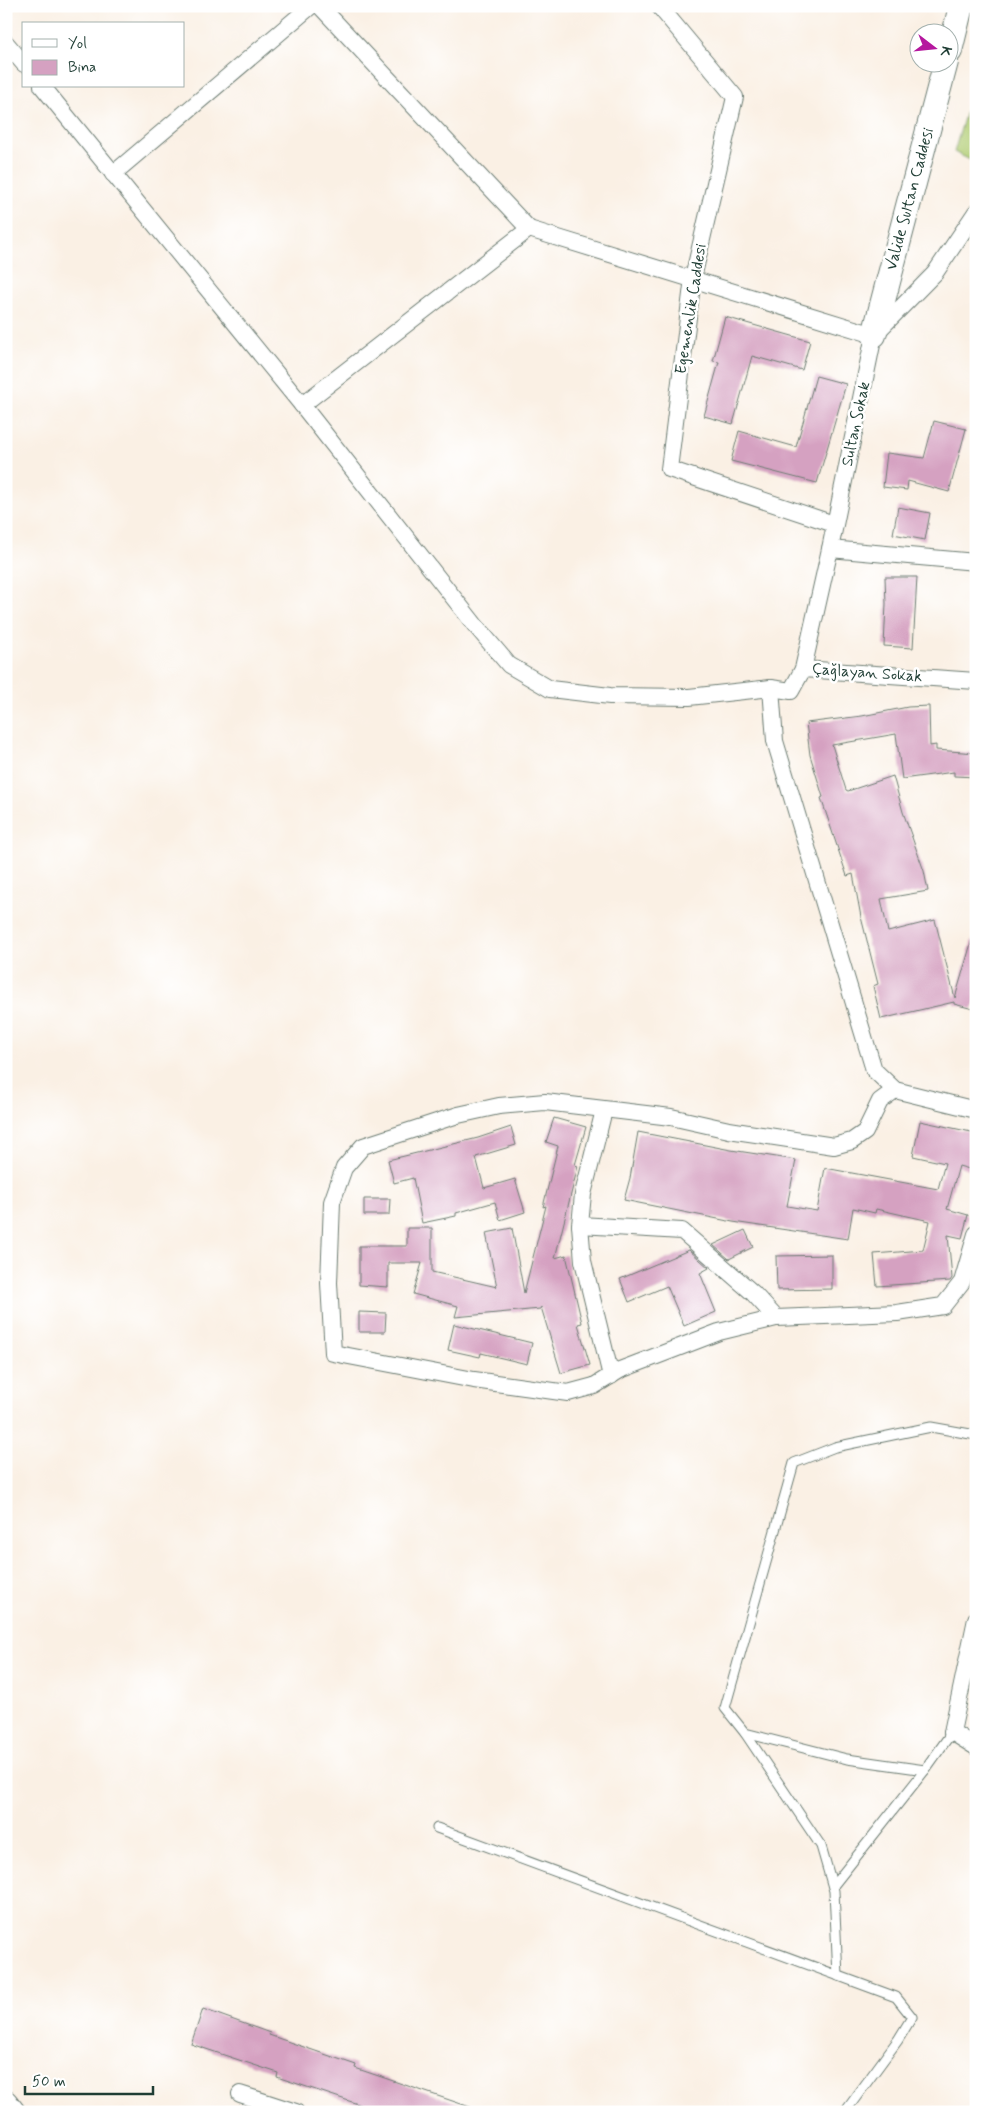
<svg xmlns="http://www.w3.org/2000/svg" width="982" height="2118" viewBox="0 0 982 2118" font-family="Mynerve,sans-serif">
<rect width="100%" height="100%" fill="#fff"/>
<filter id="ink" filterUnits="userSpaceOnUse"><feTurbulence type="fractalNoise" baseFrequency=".02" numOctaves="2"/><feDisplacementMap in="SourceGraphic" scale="10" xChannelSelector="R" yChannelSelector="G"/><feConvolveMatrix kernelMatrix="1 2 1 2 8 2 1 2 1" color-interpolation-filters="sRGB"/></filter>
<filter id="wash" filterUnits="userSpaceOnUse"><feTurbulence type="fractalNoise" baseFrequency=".0096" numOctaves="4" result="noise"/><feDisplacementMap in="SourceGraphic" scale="20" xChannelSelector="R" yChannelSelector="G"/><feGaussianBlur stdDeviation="1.12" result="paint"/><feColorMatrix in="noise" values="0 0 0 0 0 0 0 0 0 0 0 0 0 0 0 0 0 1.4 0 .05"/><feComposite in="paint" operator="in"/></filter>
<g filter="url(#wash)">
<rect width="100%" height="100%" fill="#faf0e4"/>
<path fill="#b0cc72" stroke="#688453" d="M976,77V163L954,152Z"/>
<g id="blocks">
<g fill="#d5a1c1">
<path d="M725,317L810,341L802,370L752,356L733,424L704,416L719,362L713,361Z"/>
<path d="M816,376L846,384L817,483L731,461L739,431L796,447Z"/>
<path d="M934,421L966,429L949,492L908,481L907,490L883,487L887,453L924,458Z"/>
<path d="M898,507L930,513L925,540L893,534Z"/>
<path d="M885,577H917L913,648L884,646L886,604Z"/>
<path d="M929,706L930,746L936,745V750L976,753V777L954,776V772L902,779L896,734L832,745L846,790L848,791L893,776L903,812L924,871L928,891L881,899L888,932L935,920L955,998L972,940L976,941V998L973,1009L954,1004V1002L881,1019L873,986L878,984L861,917L853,874L847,876L821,798L823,797L810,755L806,723L862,716L908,707Z"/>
<path d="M554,1118L586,1127L575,1165L578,1166L555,1258L566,1255L582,1323L578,1324L590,1365L561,1373L541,1307L540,1309L455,1317L458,1306L413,1294L422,1263H388V1287L359,1285V1246H407V1228H432V1272L497,1287L486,1233L512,1228L524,1293L546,1206L543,1207L558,1146L546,1142Z"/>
<path d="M920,1121L976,1133V1171L959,1166L947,1209L968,1215L962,1238L948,1235L952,1278L950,1281L877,1286L874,1254L923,1250L930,1221L876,1209L875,1213L853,1208L848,1239L733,1222L624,1200L630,1178L638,1132L731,1150L796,1160L787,1206L817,1211L825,1168L938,1189L945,1163L913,1156Z"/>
<path d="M511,1127L516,1145L476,1157L484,1188L515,1179L525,1212L500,1220L495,1202L456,1213V1216L422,1223L413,1178L394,1183L388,1160L478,1138Z"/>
<path d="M364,1199H390L389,1215H364Z"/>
<path d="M745,1230L753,1247L729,1259L713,1245Z"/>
<path d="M689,1250L709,1268L700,1273L716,1312L684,1326L667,1286L629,1302L620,1279Z"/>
<path d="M832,1255V1289L777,1290L776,1256Z"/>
<path d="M359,1312L386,1313L385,1332H359Z"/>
<path d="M454,1324L532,1343L527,1364L481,1353L480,1357L448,1350Z"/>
<path d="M203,2009L270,2033L269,2035L356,2065L355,2068L476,2109L475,2112H370L360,2108L361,2105L277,2077L278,2073L191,2044Z"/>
</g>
</g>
</g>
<g filter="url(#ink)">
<use href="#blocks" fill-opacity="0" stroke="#6c7c72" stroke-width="1"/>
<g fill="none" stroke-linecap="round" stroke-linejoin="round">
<defs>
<g id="lane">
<path d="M745,1733L847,1759L925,1770L952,1732"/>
<path d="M437,1828L896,1997L912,2017L898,2040L845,2112"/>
<path d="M833,1886L925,1770"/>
<path d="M838,1976L834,1891L821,1846L745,1733L725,1708L794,1463L835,1447L931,1427L976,1435"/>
</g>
<g id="street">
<path d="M320,6L529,229"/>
<path d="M659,6L735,97L693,278L669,469L834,524"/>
<path d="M6,43L24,64"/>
<path d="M42,86L302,405L475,625L509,665L550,689L610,696L689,697L771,688L791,691L803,669L976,681"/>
<path d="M113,174L311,6"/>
<path d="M302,405L529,229L874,335"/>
<path d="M830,549L976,562"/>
<path d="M803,669L830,549L874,335L935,273L976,212"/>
<path d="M771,688L775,741L874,1070L895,1090L976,1110"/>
<path d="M895,1090L880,1101L865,1132L852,1141L834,1146L729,1130L671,1117L545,1102L499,1106L458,1115L363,1146L344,1168L332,1202L329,1283L333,1353L474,1380L568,1393L594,1386L620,1370L719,1332L776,1318L897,1313L943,1306L962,1282L976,1234"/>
<path d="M604,1110L583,1194L580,1225L583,1261L611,1376"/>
<path d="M580,1225L682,1231L753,1293L776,1318"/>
<path d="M976,1619L952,1732L976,1747"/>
<path d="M240,2094L296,2112"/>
</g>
<g id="secondary">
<path d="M950,51L961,6"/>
<path d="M874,335L946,62"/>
<path d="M6,2103L13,2112"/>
</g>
</defs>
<use href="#lane" stroke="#6c7c72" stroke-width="11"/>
<use href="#street" stroke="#6c7c72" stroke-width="18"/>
<use href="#secondary" stroke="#6c7c72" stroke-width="26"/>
<use href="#lane" stroke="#fff" stroke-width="9"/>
<use href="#street" stroke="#fff" stroke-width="16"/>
<use href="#secondary" stroke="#fff" stroke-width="24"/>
</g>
</g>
<g text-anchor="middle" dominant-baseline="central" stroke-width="5" stroke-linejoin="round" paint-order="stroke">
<g font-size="16" fill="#1f3d34" stroke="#fff">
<text transform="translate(910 199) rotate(-75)">Valide Sultan Caddesi</text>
<text transform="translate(691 309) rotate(-81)">Egemenlik Caddesi</text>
<text transform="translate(856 424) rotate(-78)">Sultan Sokak</text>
<text transform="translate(867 673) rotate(4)">Çağlayan Sokak</text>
</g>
</g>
<rect width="982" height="2118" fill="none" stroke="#fff" stroke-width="25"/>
<rect x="22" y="22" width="162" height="65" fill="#ffffff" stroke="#a5b1ae"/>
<rect x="32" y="39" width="25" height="8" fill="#ffffff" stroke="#a5b1ae"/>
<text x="68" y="48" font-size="15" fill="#1f3d34">Yol</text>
<rect x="32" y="60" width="25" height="15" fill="#d5a1c1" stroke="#a5b1ae"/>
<text x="68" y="72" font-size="15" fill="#1f3d34">Bina</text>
<g transform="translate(934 48) rotate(106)"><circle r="24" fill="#ffffff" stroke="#a5b1ae"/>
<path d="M0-4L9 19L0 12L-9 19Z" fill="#b5179e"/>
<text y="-8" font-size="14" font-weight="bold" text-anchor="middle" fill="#1f3d34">K</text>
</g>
<path d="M25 2086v8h128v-8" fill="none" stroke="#1f3d34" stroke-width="2.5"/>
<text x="32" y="2086" font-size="15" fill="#1f3d34" stroke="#ffffff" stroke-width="4" paint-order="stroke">50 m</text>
</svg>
